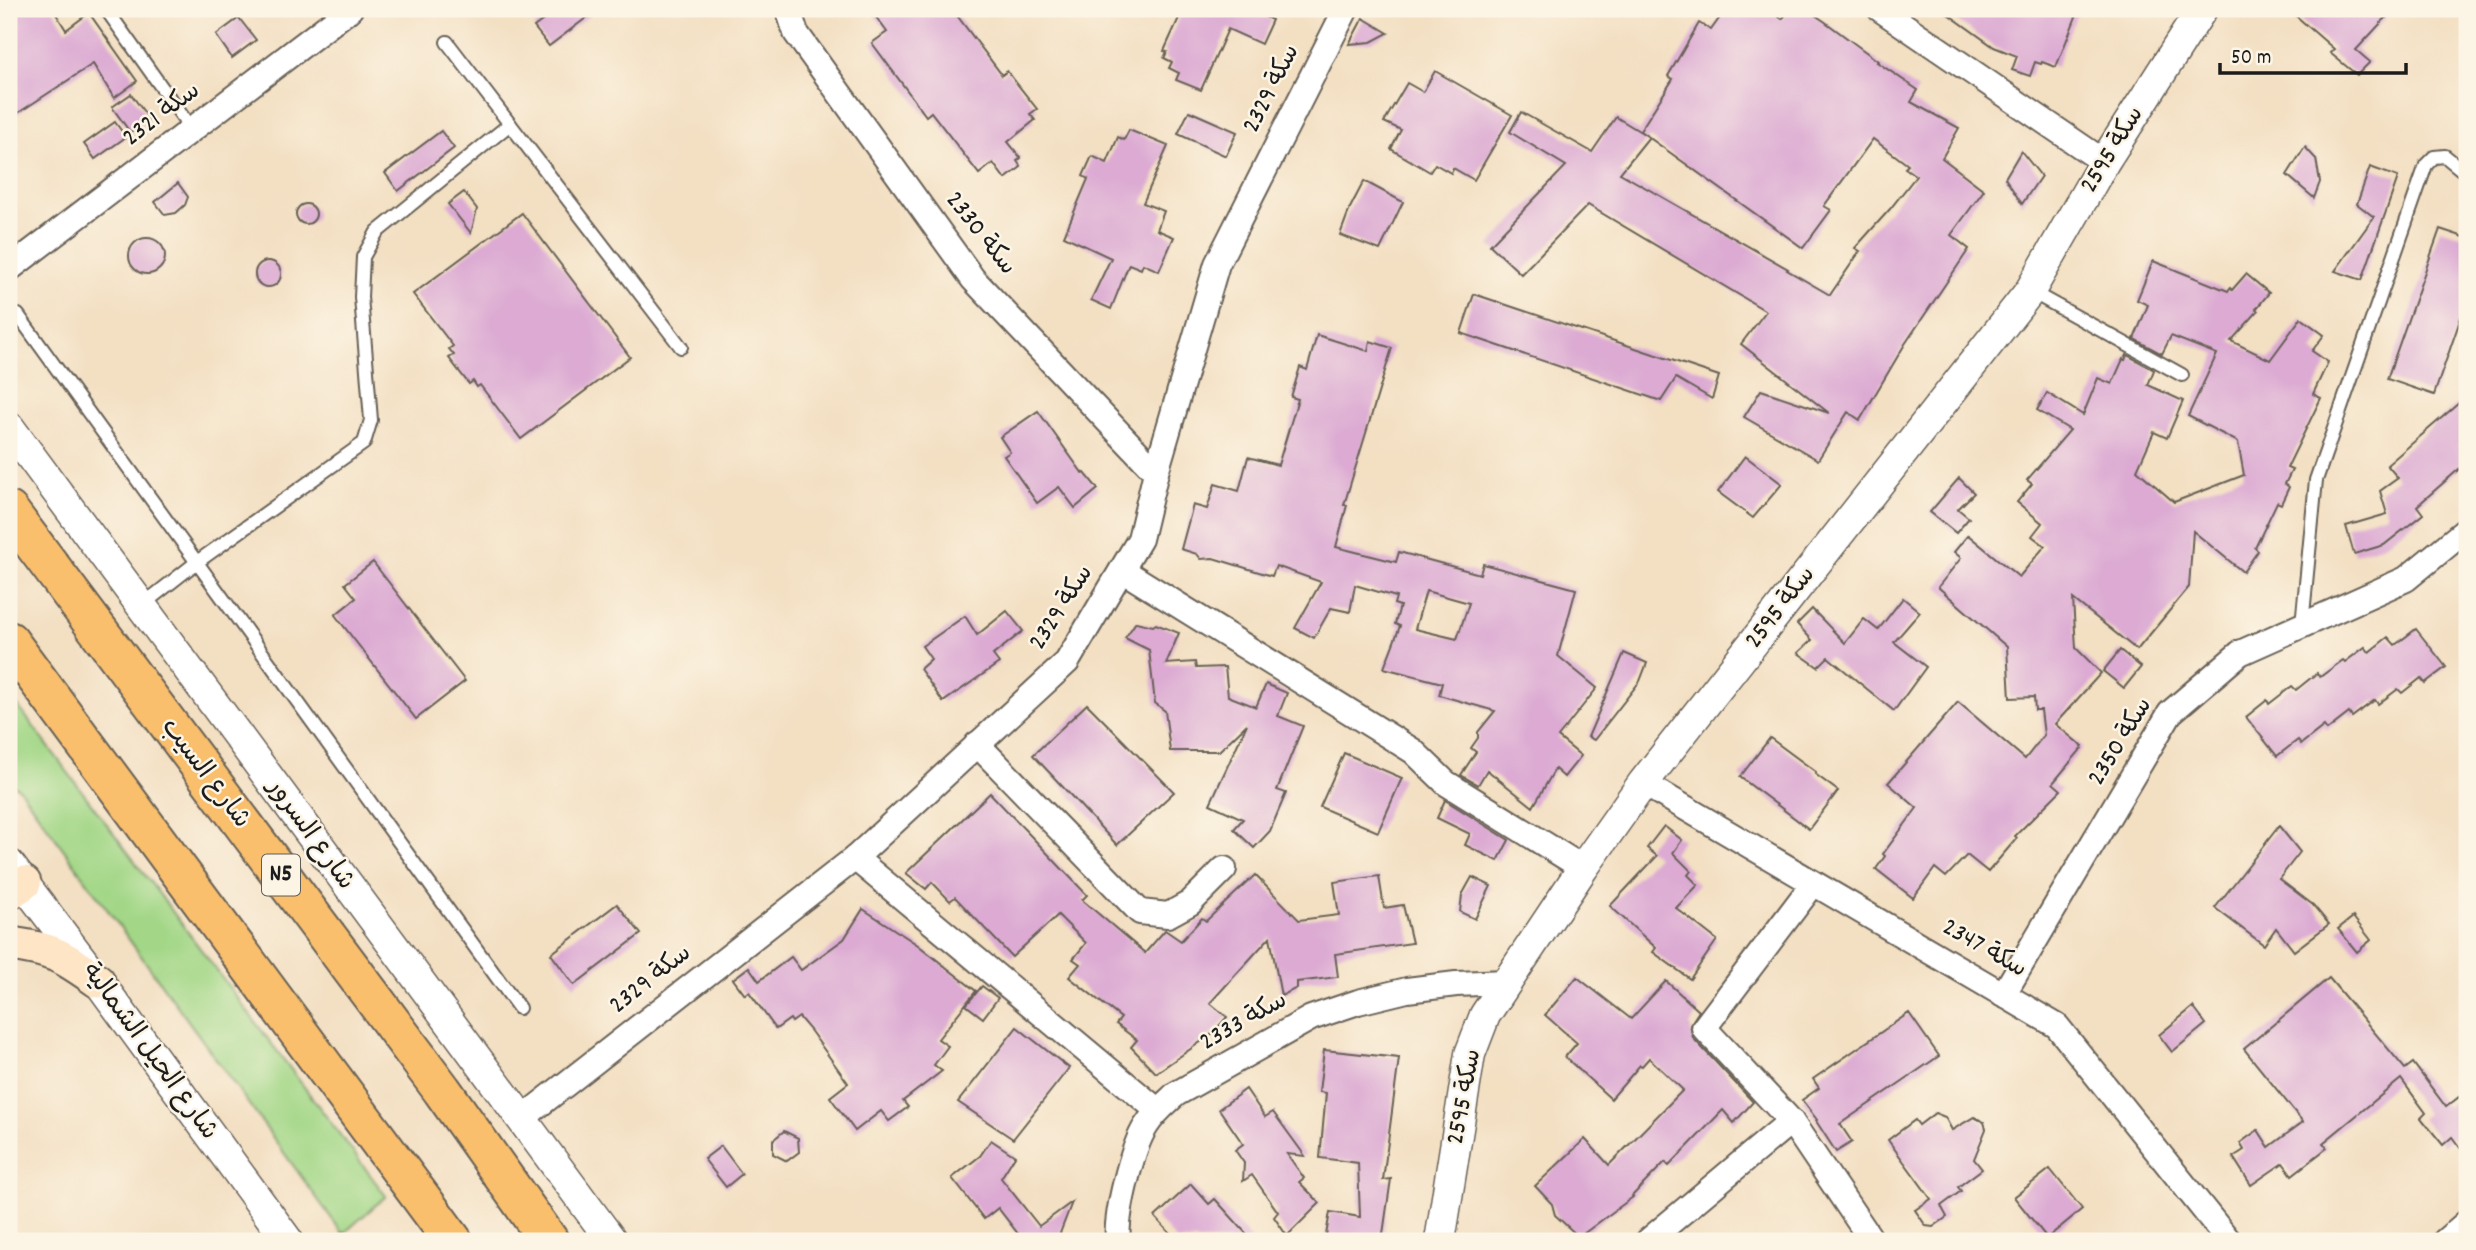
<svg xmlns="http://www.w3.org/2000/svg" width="2476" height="1250" viewBox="0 0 2476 1250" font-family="Dekko,'Playpen Sans Arabic',sans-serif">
<rect width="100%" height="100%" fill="#fcf5e5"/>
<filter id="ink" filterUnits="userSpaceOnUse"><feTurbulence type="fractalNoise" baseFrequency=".0143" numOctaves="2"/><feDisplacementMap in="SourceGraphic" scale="14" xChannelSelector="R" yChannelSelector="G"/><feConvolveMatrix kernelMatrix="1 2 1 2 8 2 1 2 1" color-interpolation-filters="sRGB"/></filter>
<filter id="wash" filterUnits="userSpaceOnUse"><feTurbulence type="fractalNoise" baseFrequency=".00686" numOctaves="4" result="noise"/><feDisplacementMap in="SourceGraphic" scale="28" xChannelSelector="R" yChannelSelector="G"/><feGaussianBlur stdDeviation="1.57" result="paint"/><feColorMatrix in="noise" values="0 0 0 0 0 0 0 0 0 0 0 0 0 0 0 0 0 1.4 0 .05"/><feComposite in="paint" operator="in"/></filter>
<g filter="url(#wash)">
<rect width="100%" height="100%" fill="#f3dfc2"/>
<path fill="#a3d787" stroke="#607a52" stroke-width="2" d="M9,694L386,1196L343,1234L19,788L9,783Z"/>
<g id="blocks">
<g fill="#dcaad3" fill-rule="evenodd">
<path d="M9,9H53L66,30L89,13L137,81L114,98L93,64L9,119Z"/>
<path d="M558,9H598L549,46L534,27Z"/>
<path d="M870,9H952L1002,75L1007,71L1037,109L1030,114L1035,120L1008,142L1021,158L1017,161L1021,167L1005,179L993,163L979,174L931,112L926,116L872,43L887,32Z"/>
<path d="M1183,9H1217L1231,15L1234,9H1249L1272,20L1261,44L1228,29L1201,90L1176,80L1179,73L1169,68L1172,62L1164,58L1167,52L1164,51Z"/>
<path d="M1726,9H1768L1782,19L1791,9H1806L1824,21L1878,61L1877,62L1918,90L1911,102L1959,128L1942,158L1984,190L1951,235L1969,249L1905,344L1860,420L1848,412L1818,460L1744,417L1761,390L1829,413L1741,344L1766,311L1588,205L1521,274L1490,245L1566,166L1510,132L1521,112L1592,152L1616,117L1649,137L1620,173L1788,269L1787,270L1830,295L1860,251L1855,248L1890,209L1916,176L1905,168L1908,165L1873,139L1824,206L1831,210L1803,248L1640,131L1673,79L1668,76L1699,23L1711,30Z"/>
<path d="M1941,9H2079L2056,67L2042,62L2041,64L2035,62L2030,76L2012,70L2017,56L1994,47Z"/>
<path d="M2288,9H2394L2356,50L2370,62L2357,75L2330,53L2334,49Z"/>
<path d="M239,18L256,40L232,58L216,35Z"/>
<path d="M1363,18L1388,33L1371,42L1349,44Z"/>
<path d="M1435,71L1512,115L1474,180L1453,168L1451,173L1435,164L1430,172L1391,149L1401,130L1384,122L1407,83L1423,92Z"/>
<path d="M131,94L149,119L130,132L112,107Z"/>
<path d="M1189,111L1237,132L1226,156L1178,134Z"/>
<path d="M115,122L126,137L95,159L84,144Z"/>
<path d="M1129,130L1168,146L1143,203L1164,211L1157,230L1174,237L1159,271L1143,264L1141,269L1129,264L1111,309L1091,300L1111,258L1064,236L1088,179L1083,176L1092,156L1107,163L1118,137L1124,140Z"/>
<path d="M441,131L454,148L398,191L385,173Z"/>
<path d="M2305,147L2316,159L2320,182L2314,198L2287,175Z"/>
<path d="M2021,151L2041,176L2022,204L2005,178Z"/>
<path d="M2370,167L2398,177L2362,280L2335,271L2374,217L2357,204Z"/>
<path d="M1364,181L1403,202L1380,250L1340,235L1350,208Z"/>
<path d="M178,183L188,197L185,205L176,213L165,215L155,202Z"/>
<path d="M464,192L477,209L471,233L448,204Z"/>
<circle cx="306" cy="214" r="10"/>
<path d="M522,213L630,357L521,439L480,385L477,387L473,381L469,384L449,358L454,355L449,349L453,346L413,294Z"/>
<path d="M2440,229L2467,238V300L2434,395L2387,379Z"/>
<circle cx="147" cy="256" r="18"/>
<path d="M2153,261L2228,291L2230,288L2232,290L2246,274L2269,293L2256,309L2258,311L2231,341L2270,360L2301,318L2324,335L2312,351L2328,362L2313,394L2321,398L2287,468L2292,470L2285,484L2289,487L2281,504L2277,502L2255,548L2258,551L2243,572L2193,531L2189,587L2137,650L2073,599L2076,648L2101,673L2055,724L2083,747L2053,783L2061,790L2015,836L2017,838L1988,872L1967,855L1946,877L1935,868L1913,898L1876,869L1885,856L1883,854L1917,808L1888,783L1958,702L2025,759L2044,735L2041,710H2035L2034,697L2010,698L2007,647L1938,587L1961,558L1954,552L1968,535L2019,577L2045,546L2032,536L2042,523L2017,502L2032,484L2027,480L2070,430L2037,410L2047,393L2083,415L2098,378L2112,384L2123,359L2125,360L2127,355L2154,370L2148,385L2183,401L2167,438L2154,432L2137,470L2174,502L2244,475L2238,442L2188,416L2217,354L2171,336L2162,354L2134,339L2148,305L2137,300Z"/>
<circle cx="268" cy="274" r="13"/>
<path d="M1474,294L1719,376L1712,399L1676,378L1661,401L1461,333Z"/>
<path d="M1317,335L1368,351L1370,341L1392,348L1344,505H1347L1336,547L1396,562L1399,552L1480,574L1483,564L1576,589L1558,656L1597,688L1558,737L1581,756L1564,777L1555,769L1533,807L1487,770L1478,785L1461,775L1476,752L1471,748L1478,738V732L1495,711L1439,695L1442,683L1384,668L1400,626L1395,624L1400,606L1394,604L1396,597L1355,585L1350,612L1331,608L1314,638L1295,628L1321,582L1276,566L1272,576L1213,558L1201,559L1197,554L1181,549L1193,505L1207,509L1215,484L1239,491L1248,457L1278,465L1298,399L1291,397L1300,367L1307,370ZM1426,591L1469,603L1457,639L1415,629Z"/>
<path d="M2467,396V462L2417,506L2423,514L2384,545L2354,554L2346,526L2387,514L2380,491L2398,478L2387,465Z"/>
<path d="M1038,411L1083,474L1085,473L1098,489L1075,508L1059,487L1037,503L1004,456L1010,452L1000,437Z"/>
<path d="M1745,456L1782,484L1753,518L1718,492Z"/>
<path d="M1959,478L1974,493L1958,509L1969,518L1956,533L1930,512Z"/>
<path d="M373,562L465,681L416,719L335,615L356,598L345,584Z"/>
<path d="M1903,598L1920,612L1894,642L1926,667L1894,711L1828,657L1818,667L1798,653L1812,640L1797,624L1812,609L1845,643L1864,619L1878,630Z"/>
<path d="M1007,611L1023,631L993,655L999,663L943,702L920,669L931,659L922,646L965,616L977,635Z"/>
<path d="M1136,622L1153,626L1156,624L1179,633L1166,664L1195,662L1196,668L1225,667L1228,696L1256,707L1266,684L1287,693L1278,716L1303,726L1277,790L1286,793L1270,831L1254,848L1234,829L1243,819L1210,804L1247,724L1219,751H1170L1165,711L1155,703L1149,650L1125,638Z"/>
<path d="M2416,629L2446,667L2425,683L2421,678L2402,693L2398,689L2378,704L2375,700L2352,717L2349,713L2327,730L2324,726L2301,744L2298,740L2277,756L2246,717L2267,700L2269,704L2292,686L2296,690L2317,673L2320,677L2343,660L2345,662L2365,647L2369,652L2388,637L2395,645Z"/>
<path d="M2120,650L2141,667L2124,688L2103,671Z"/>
<path d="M1624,653L1647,663L1640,681L1594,740L1588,737Z"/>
<path d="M1087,704L1174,792L1117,845L1033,755Z"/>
<path d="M1770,738L1816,772L1815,774L1838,791L1809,829L1740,777Z"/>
<path d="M1344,753L1402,778L1378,832L1320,807Z"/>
<path d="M990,793L1087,895L1082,900L1145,953L1165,930L1181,941L1202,918L1206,921L1255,875L1299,920L1339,915L1334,882L1379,876L1384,908L1403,905L1412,943L1335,954L1338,977L1297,982V988L1281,996L1270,937L1210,1003L1227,1017L1212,1034L1156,1073L1131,1047L1137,1040L1116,1024L1121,1018L1069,977L1080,964L1073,959L1086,943L1058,915L1012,957L955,897L950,901L932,882L926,889L906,873Z"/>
<path d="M1445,800L1509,840L1498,861L1465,845L1470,834L1437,818Z"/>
<path d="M1664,826L1682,840L1673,853L1691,871L1688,875L1698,885L1676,908L1717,940L1690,979L1653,952L1656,948L1610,906L1657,856L1647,848Z"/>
<path d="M2279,826L2300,852L2279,879L2313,905L2329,924L2294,951L2276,928L2264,945L2215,908Z"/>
<path d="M1472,877L1491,886L1475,919L1460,912L1462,895Z"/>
<path d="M617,904L641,934L574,985L551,954Z"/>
<path d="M863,909L918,945L976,991L938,1039L948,1046L934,1065L942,1071L903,1101L908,1107L889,1121L881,1111L855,1131L830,1097L848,1083L810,1030L799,1017L792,1022L790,1019L776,1029L749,992L745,995L733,979L749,967L759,981L791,957L801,970L844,939Z"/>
<path d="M2353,917L2371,940L2357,952L2338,929Z"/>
<path d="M1577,977L1631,1019L1666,981L1699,1011L1690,1025L1693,1038L1753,1102L1734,1123L1723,1110L1669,1166L1665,1162L1632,1196L1633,1197L1579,1237L1555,1215L1552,1204L1535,1186L1585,1139L1609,1165L1683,1090L1649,1058L1642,1066L1640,1065L1611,1099L1565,1057L1577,1043L1545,1015Z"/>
<path d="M2329,978L2405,1069L2413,1063L2446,1107L2459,1097L2467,1107V1157L2452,1137L2443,1145L2421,1118L2426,1113L2401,1079L2323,1143L2327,1148L2292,1175L2283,1163L2251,1185L2233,1157L2244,1150L2240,1143L2258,1130L2269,1147L2303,1122L2244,1049Z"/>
<path d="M982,986L998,998L983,1018L966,1005Z"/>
<path d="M2193,1007L2206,1024L2172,1052L2159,1035Z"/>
<path d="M1909,1013L1939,1056L1840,1124L1852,1142L1836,1152L1816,1121L1817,1120L1802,1100L1819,1088L1813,1079Z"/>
<path d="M1017,1027L1069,1068L1013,1139L958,1102Z"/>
<path d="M1324,1050L1399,1058L1383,1180L1391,1179L1382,1241H1325L1330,1212L1360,1217L1358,1163L1320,1158L1326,1093L1319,1092Z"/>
<path d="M1246,1089L1265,1117L1273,1112L1305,1156L1287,1154L1304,1178L1299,1182L1320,1203L1287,1236L1274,1217L1278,1212L1252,1175L1243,1181L1244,1163L1235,1150L1243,1144L1219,1109Z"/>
<path d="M1935,1113L1945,1117L1952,1130L1974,1117L1984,1122L1986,1129L1974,1159L1982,1169L1958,1187L1961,1191L1941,1206L1947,1217L1933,1227L1926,1226L1915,1210L1931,1199L1888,1140L1915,1120L1919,1125Z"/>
<path d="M784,1131L798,1138L799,1152L787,1161L773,1154V1140Z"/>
<path d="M991,1140L1015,1156L1001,1178L1039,1226L1072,1202L1057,1241H1018L1022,1239L998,1208L984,1219L952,1178L980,1156Z"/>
<path d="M721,1146L742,1174L726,1187L704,1159Z"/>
<path d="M2050,1169L2082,1209L2047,1238L2014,1197Z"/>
<path d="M1191,1184L1209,1204L1215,1199L1253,1241H1177L1155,1217Z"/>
</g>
</g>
</g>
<g filter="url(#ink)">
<use href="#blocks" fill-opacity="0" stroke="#676056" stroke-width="2"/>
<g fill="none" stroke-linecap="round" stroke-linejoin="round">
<defs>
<g id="service">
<path d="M106,9L192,130"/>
<path d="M447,42L681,347"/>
<path d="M2030,291L2182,375"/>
<path d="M18,315L519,1008"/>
<path d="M141,606L197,562L364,443L371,420L361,297L363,257L377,232L510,124"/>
<path d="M2302,625L2316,480L2426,165L2434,157L2445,156L2467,174"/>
</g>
<g id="minor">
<path d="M788,9L796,33L973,279L1156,472"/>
<path d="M1880,9L2104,162"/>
<path d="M9,269L350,9"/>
<path d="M1122,570L1413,751L1446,783L1583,868"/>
<path d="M977,744L1140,912L1168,915L1190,903L1224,869"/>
<path d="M1643,783L2057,1026L2229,1241"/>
<path d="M855,858L1157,1110"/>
<path d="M1813,884L1704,1028L1791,1121L1872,1241"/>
<path d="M2003,995L2170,713L2240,653L2406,579L2467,529"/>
<path d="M520,1120L855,858L1067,662L1140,539L1156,472L1217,264L1346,9"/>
<path d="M1118,1241C1115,1216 1132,1147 1146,1126C1154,1113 1165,1104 1176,1094L1311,1018L1358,1002L1407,990L1456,984L1506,982"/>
<path d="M1648,1241L1791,1121"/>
<path d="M2445,1241L2467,1222"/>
</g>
<g id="tertiary">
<path d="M9,427L612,1241"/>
<path d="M9,864L98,981L288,1241"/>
<path d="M1440,1241L1470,1054L1485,1015L1583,868L1643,783L2030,291L2104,162L2202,9"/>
</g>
<g id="secondary">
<path d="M9,893L24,883"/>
<path d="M9,944C52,949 63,956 98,981"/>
</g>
<g id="trunk">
<path d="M9,511L442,1090L549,1241"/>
<path d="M9,641L453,1241"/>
</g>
</defs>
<use href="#service" stroke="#676056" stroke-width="16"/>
<use href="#minor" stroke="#676056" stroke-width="28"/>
<use href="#tertiary" stroke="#676056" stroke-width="33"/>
<use href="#secondary" stroke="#676056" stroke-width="37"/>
<use href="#trunk" stroke="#676056" stroke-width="42"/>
<use href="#service" stroke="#fff" stroke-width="12"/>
<use href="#minor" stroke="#fff" stroke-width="24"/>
<use href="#tertiary" stroke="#fff" stroke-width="30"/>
<use href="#secondary" stroke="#fde5c5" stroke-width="33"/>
<use href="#trunk" stroke="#f9bf6d" stroke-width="38"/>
</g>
</g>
<g text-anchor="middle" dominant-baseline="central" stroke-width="5" stroke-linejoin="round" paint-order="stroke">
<rect fill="#fcf5e5" stroke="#5f5d58" stroke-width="2" x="262" y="854.5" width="38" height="41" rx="5"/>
<g font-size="24" font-weight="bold" fill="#1c1c1c">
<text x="281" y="875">N5</text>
</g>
<g font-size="26" fill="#1c1c1c" stroke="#fcf5e5">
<text transform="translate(1272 89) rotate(-63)">سكة 2329</text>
<text transform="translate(162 115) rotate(-37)">سكة 2321</text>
<text transform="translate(2113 150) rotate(-58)">سكة 2595</text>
<text transform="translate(980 234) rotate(52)">سكة 2330</text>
<text transform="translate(1062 608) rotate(-57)">سكة 2329</text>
<text transform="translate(1781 608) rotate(-52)">سكة 2595</text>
<text transform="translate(2121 742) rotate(-58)">سكة 2350</text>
<text transform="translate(205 774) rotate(53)">شارع السيب</text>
<text transform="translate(310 835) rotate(54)">شارع السرور</text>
<text transform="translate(1984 949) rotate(30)">سكة 2347</text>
<text transform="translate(651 980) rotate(-38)">سكة 2329</text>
<text transform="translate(1244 1022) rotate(-29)">سكة 2333</text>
<text transform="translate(149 1052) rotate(54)">شارع الحيل الشمالية</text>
<text transform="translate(1465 1097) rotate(-79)">سكة 2595</text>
</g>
</g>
<rect width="2476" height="1250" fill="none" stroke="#fcf5e5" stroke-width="35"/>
<path d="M2220 63v10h186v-10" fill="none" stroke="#1c1c1c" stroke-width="3.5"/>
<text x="2231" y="63" font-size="21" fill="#1c1c1c" stroke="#fcf5e5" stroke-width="5" paint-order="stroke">50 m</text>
</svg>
